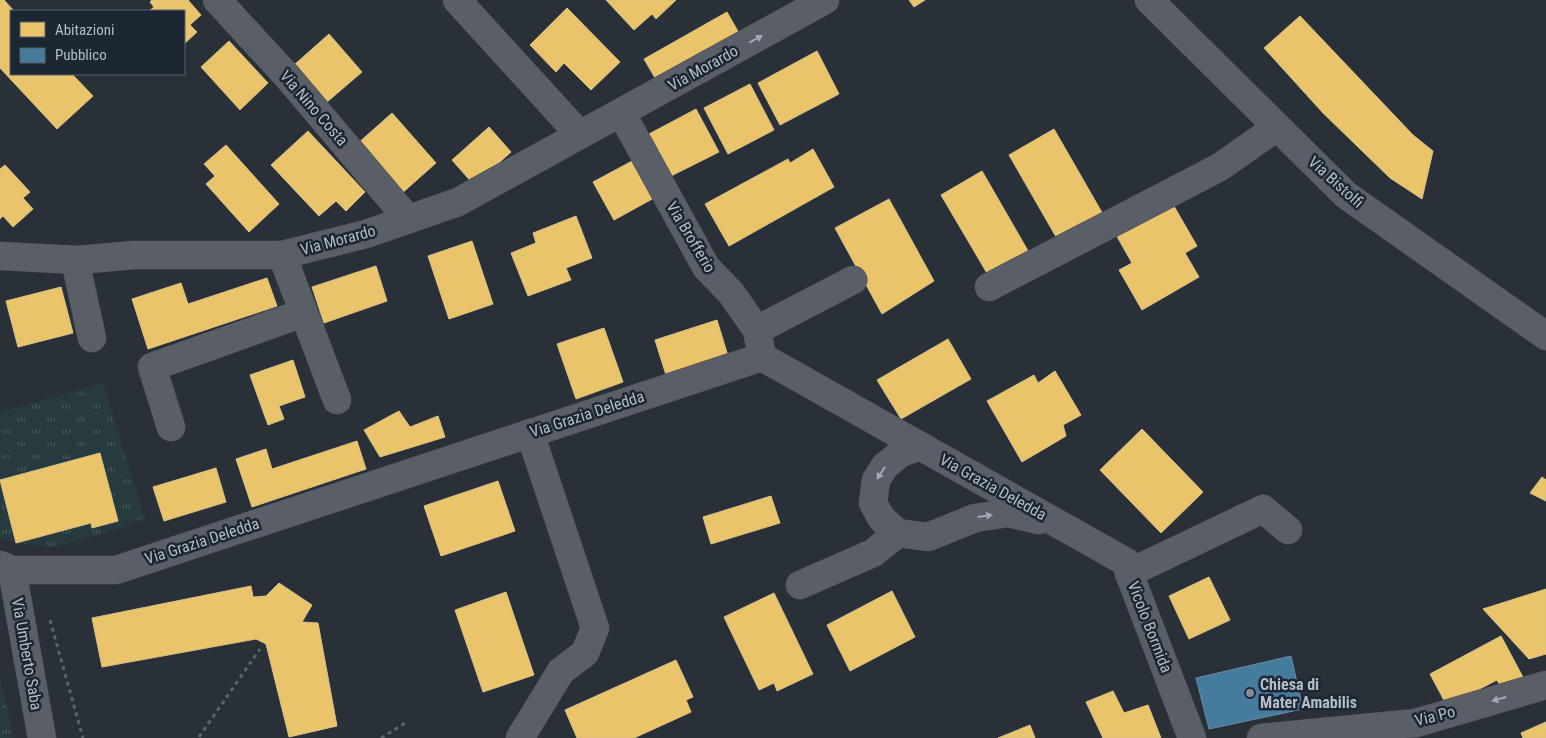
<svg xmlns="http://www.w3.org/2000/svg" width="1546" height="738" viewBox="0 0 1546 738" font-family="'Roboto Condensed',sans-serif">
<defs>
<pattern id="grass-tufts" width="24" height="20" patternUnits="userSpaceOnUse" patternTransform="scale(1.25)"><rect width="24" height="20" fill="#273a3e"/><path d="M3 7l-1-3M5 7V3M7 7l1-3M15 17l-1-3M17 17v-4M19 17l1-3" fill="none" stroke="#445559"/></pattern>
</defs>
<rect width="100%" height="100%" fill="#2a3038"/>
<g fill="url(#grass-tufts)">
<path d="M103,383L145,518L122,528L54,547L29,545L0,539V412Z"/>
<path d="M0,675L13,738H0Z"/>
</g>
<g fill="#e9c46a" stroke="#d9c286">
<path d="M0,0H4L14,11H11V74H72L93,96L57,129L0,68Z"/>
<path d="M152,0H188L201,15L190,25L197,32L184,44V11H149L154,7L150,2Z"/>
<path d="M606,0H676L656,19L652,14L634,30Z"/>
<path d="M909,0H925L914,7Z"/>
<path d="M567,8L620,62L591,90L564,63L556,72L530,45Z"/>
<path d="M727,12L744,42L662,90L644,59Z"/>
<path d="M1300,16L1413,135L1433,151L1422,199L1390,178L1323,113L1264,48Z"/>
<path d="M329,34L362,72L327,102L294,65Z"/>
<path d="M229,41L268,83L240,110L201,67Z"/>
<path d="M817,51L839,94L780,125L758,83Z"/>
<path d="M750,84L774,130L728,154L704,108Z"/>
<path d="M696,109L719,152L671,176L649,134Z"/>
<path d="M392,113L436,163L400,195L356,145Z"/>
<path d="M489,127L511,152L474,185L452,160Z"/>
<path d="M1054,129L1104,216L1059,242L1009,155Z"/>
<path d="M308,131L365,192L346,211L336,201L319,216L271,165Z"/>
<path d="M226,145L279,204L249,232L206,184L215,176L204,164Z"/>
<path d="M813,149L834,187L729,246L705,204L788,159L790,163Z"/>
<path d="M634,160L654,198L614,220L593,182Z"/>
<path d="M5,165L30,192L23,198L33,209L13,227L3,216L0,219V169Z"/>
<path d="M982,171L1031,256L991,280L941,195Z"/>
<path d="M889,199L934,281L882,314L835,228Z"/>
<path d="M1171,201L1197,246L1185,253L1199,277L1142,310L1119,270L1132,263L1115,233Z"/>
<path d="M576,216L592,258L566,268L571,280L528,296L511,253L536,243L533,233Z"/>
<path d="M472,241L493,304L449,319L428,256Z"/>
<path d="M376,266L387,301L324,323L312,287Z"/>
<path d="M267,278L277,306L148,349L132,299L181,283L188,304Z"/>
<path d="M61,287L73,333L18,347L6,301Z"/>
<path d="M717,320L728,356L666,375L655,340Z"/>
<path d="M604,328L623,382L576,399L557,344Z"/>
<path d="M948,339L971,379L901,419L877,380Z"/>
<path d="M293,360L305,397L279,406L284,419L268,425L250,375Z"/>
<path d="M1055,371L1081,415L1063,425L1066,436L1022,462L987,401L1034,375L1038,383Z"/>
<path d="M399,411L410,427L438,416L445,437L380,457L364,430Z"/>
<path d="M1142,429L1203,492L1161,533L1100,470Z"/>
<path d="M357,441L366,469L252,507L236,459L266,449L272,469Z"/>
<path d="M100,453L118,521L92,528L91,523L16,543L0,480Z"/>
<path d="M216,468L226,502L164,521L153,487Z"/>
<path d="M1542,477L1546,480V501L1530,493Z"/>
<path d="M498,481L515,531L441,556L424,506Z"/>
<path d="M771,496L780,523L711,544L703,517Z"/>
<path d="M1209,577L1230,620L1189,639L1169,596Z"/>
<path d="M279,583L312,605L302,622L318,623L337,726L289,737L266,644L256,639L102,667L92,618L251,586L253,597L266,596Z"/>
<path d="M1546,589V654L1529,659L1483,609Z"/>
<path d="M892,591L915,637L850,671L827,625Z"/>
<path d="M506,592L534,675L483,692L455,610Z"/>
<path d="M774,593L813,674L777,691L774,683L759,690L724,617Z"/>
<path d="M1501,636L1524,679L1503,691L1497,680L1447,706L1430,674Z"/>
<path d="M676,660L693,697L686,700L691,712L634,738H577L565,710Z"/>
<path d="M1113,691L1124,713L1148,705L1161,738H1103L1086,702Z"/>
<path d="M1546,722V738H1523L1521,733Z"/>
<path d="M1030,725L1035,738H998Z"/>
</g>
<path fill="#457b9d" stroke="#668eaa" d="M1291,656L1303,709L1209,729L1196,678Z"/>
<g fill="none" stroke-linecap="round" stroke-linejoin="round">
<defs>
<g id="minor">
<path d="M217,0L287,76L408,219"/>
<path d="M457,0L580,135"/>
<path d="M1149,0L1346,195L1546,336"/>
<path d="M622,114L706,267L731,293L757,330L762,357"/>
<path d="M282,255L337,400"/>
<path d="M0,256L78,260L134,255H282L366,234L458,202L825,0"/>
<path d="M75,260L92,338"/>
<path d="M989,287L1220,167L1277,127"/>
<path d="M757,330L853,280"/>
<path d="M171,427L152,367L303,313"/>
<path d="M920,446L901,453L885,466L876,480L873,503L882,519L898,533L928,537L975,518L1008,513L1039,520"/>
<path d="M0,565L12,570H116L762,357L1126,562L1129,573"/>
<path d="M12,570L42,738"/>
<path d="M800,585L873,553L898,533"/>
<path d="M520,738L561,671L585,653L595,628L530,433"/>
<path d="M1192,738L1129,573L1263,509L1288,530"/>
<path d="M1261,738L1416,723L1546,685"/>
</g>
</defs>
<use href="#minor" stroke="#484c53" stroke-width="29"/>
<g stroke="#5d636a" stroke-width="3" stroke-dasharray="4 4" stroke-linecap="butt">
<path d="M50,620L83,738"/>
<path d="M199,737L260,649"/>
<path d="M381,738L407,722"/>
</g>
<use href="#minor" stroke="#5a5e66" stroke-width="28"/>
</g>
<defs><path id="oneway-solid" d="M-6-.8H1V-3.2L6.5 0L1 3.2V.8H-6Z" transform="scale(1.25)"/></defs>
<g fill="#a2a9b5">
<use href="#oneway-solid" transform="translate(756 39) rotate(-29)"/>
<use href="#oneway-solid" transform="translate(881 473) rotate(123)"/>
<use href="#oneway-solid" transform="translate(985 516) rotate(-8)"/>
<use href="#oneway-solid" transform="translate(1499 699) rotate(164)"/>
</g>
<circle fill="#848b96" stroke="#1d2633" stroke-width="2" cx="1250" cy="693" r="5"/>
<g text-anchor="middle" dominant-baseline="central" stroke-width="5" stroke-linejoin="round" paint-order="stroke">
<g font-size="16" fill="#b4bcc9" stroke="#1d2633">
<text transform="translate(703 68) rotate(-29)">Via Morardo</text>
<text transform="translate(314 108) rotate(49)">Via Nino Costa</text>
<text transform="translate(1336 182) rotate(42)">Via Bistolfi</text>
<text transform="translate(691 237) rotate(59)">Via Brofferio</text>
<text transform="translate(338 240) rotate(-15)">Via Morardo</text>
<text transform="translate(587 414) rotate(-18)">Via Grazia Deledda</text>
<text transform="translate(993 487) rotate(29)">Via Grazia Deledda</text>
<text transform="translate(202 541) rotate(-18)">Via Grazia Deledda</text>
<text transform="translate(1150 627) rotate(69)">Vicolo Bormida</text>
<text transform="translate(27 654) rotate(80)">Via Umberto Saba</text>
<text transform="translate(1435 716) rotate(-14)">Via Po</text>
</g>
<g font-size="16" font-weight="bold" fill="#b4bcc9" stroke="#1d2633" text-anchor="start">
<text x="1260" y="684">Chiesa di<tspan x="1260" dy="18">Mater Amabilis</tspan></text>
</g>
</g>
<rect x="10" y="10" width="175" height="65" fill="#1d2633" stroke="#59626f"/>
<rect x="20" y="22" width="25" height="15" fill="#e9c46a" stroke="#59626f"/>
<text x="55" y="35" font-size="15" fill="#b4bcc9">Abitazioni</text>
<rect x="20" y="48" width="25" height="15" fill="#457b9d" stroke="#59626f"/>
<text x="55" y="60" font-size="15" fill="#b4bcc9">Pubblico</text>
</svg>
